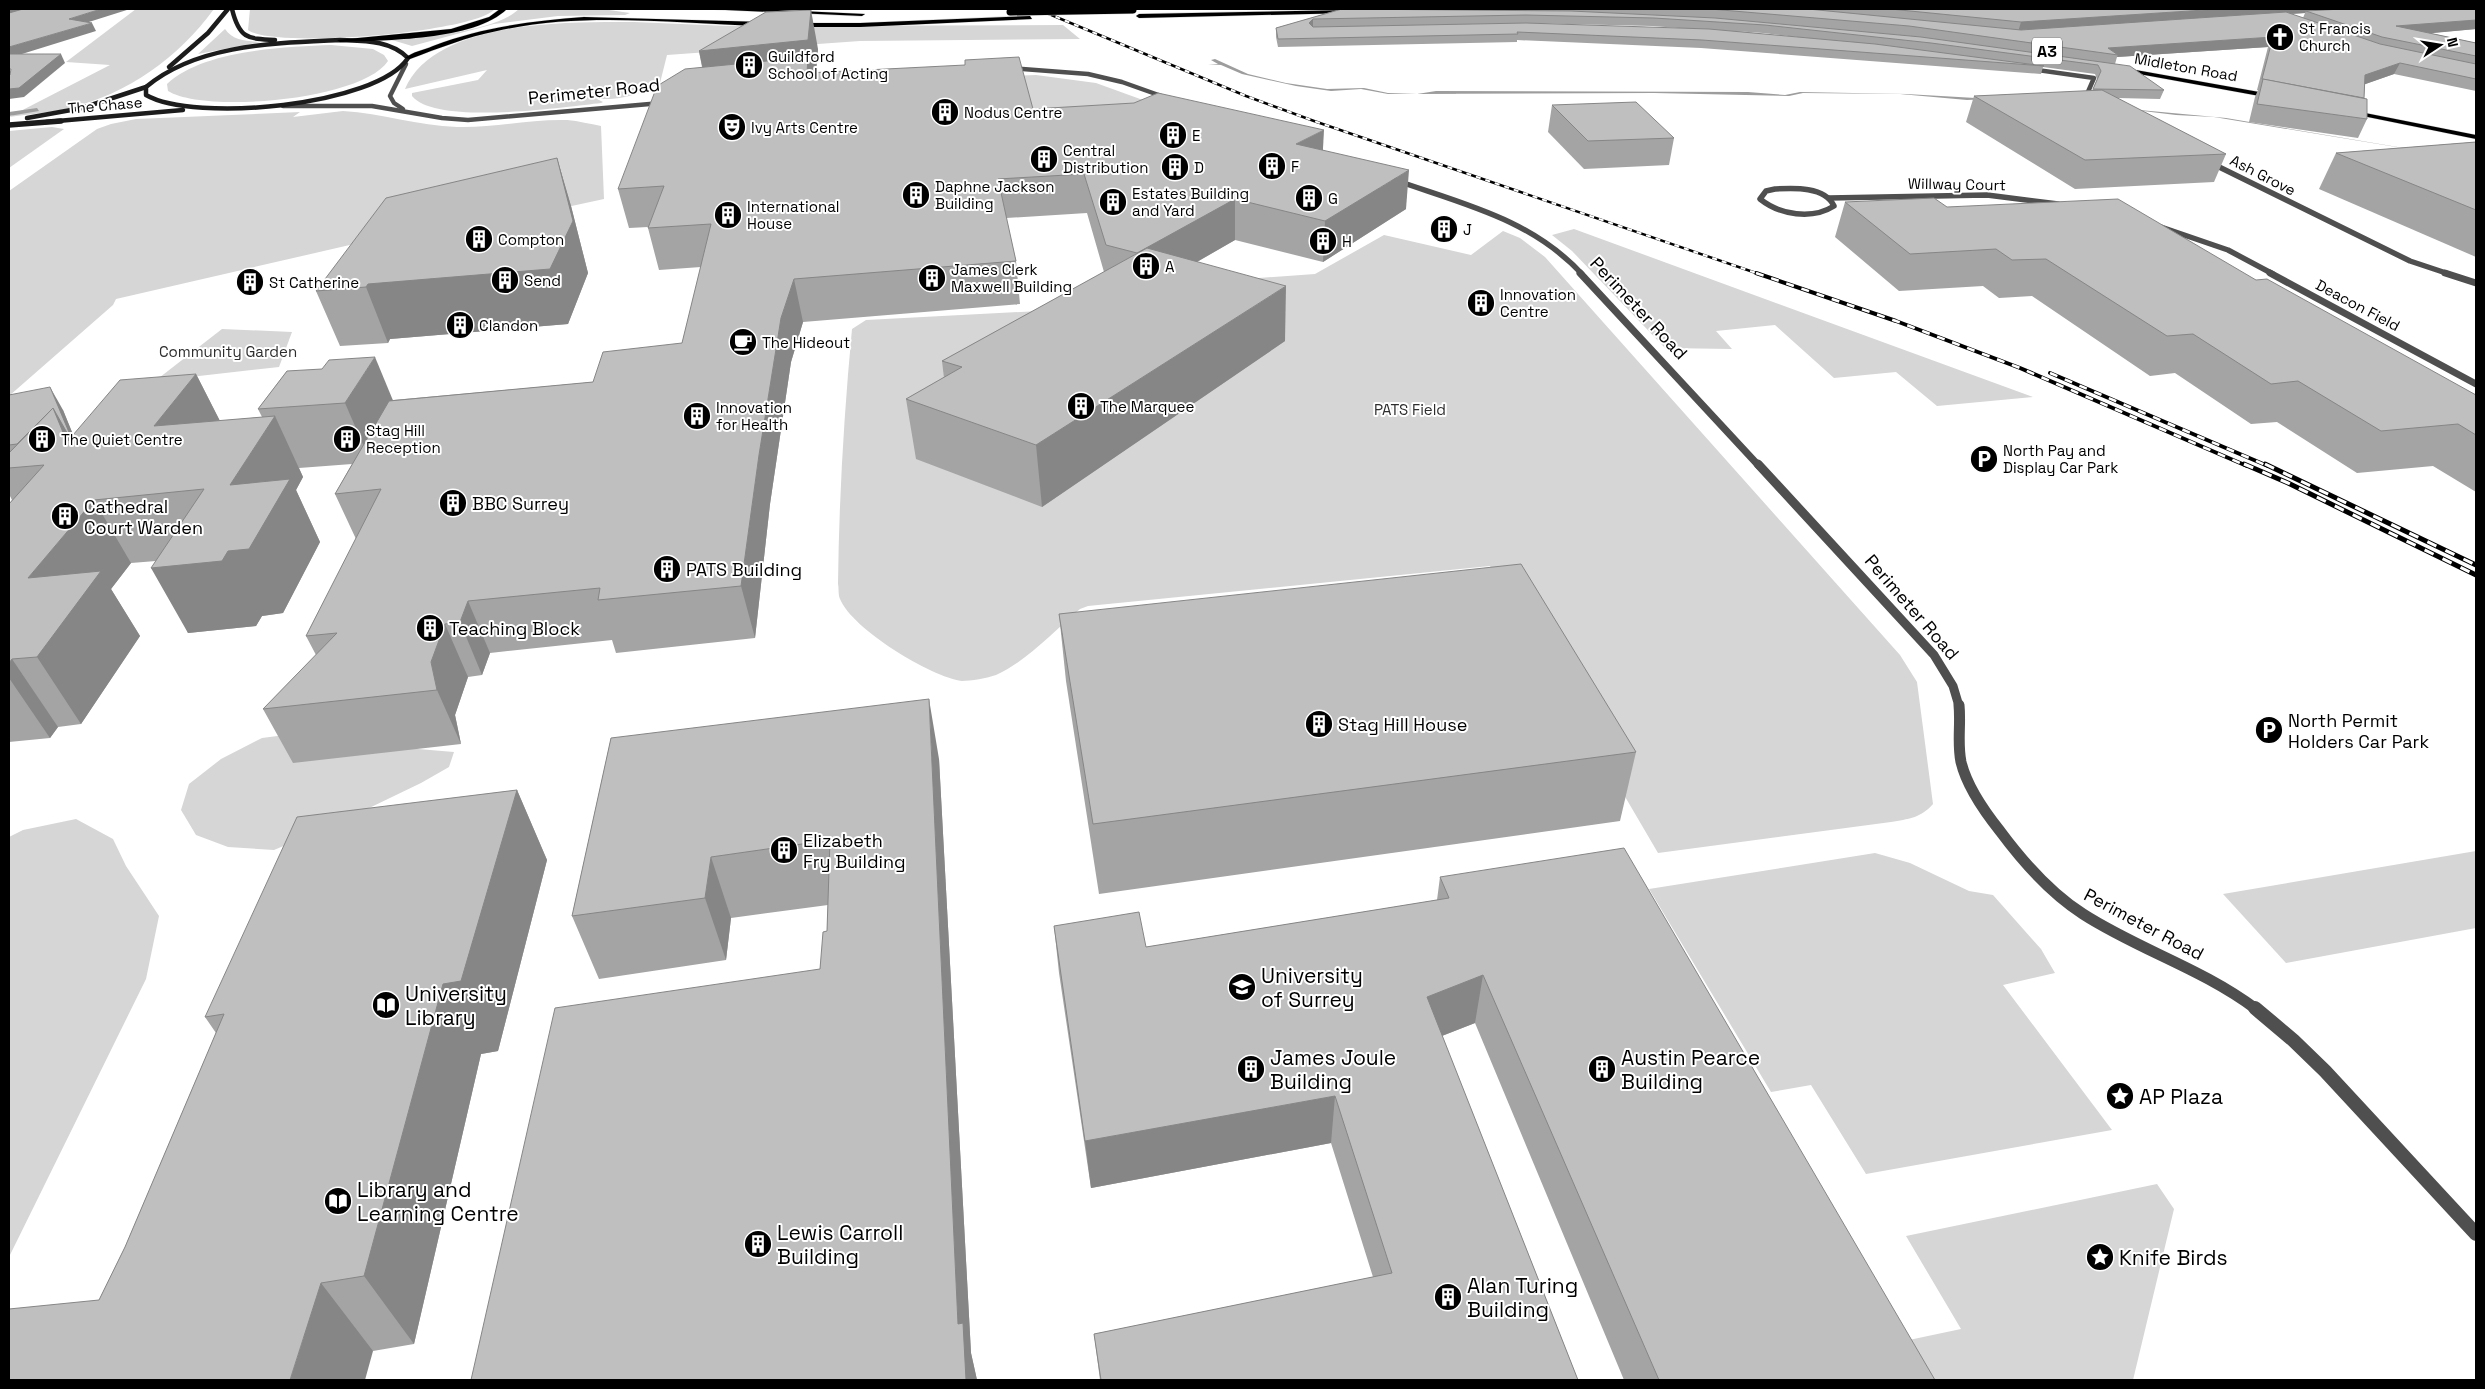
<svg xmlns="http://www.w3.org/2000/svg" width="2485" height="1389" viewBox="0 0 2485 1389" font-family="'Space Grotesk',sans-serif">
<rect width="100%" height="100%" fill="#fff"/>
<g fill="#d6d6d6">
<path d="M136,9H214C179,57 128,94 69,108C50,113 29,114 9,117L110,65L66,62Z"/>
<path d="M250,9H495C474,33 272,49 248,30Z"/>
<path d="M519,9H602L630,13L625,15L558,16L494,24L412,46L392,40C425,36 495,32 519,9Z"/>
<path d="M634,22L729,26L1063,25L1080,39L860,41L667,55L660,83C639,95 621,100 597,99L603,102L601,103C565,107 436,126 412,96V93L478,80L487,70L405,89C435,19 570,22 634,22Z"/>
<path d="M225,29C233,41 247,41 261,42L198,54Z"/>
<path d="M331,45L373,49L384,55L388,61C363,100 205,114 168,91L167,84C203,50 283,47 331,45Z"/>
<path d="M1036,75L1096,83L1187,116L1027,111L958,78Z"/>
<path d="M343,111C382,113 418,126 457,127C494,128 530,119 567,120C579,121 590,124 601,126L604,199L502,221L354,244L116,299L113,305L9,396V191L97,129L111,124L136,119L300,112L293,117Z"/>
<path d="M52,127L64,129L9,168V131Z"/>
<path d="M1574,229L2033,397L1937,406L1896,372L1834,378L1775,325L1716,331L1732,349L1665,348L1572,251L1552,235Z"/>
<path d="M1503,231L1520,238L1545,257L1900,655L1917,682L1933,804C1921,818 1908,819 1891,822L1658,853L1490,566L1088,606L1080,609C1054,631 1027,661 996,675C988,678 970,681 962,681C931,677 852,629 840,599C838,595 839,588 838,584C839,499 844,414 852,329L866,320L1136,306L1177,284L1315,274L1384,235L1471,255Z"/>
<path d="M222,329L292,332L279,367L155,381Z"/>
<path d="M323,730L418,749L454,752L449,767L421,783L336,824L274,850L228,847L196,835L181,810L189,784L221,759L262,738Z"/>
<path d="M76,819L113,839L126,866L159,916L146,979L9,1257V837L23,830Z"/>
<path d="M2476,851V928L2286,963L2223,894Z"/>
<path d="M1875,853L1910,863L1969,891L1993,895L2041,949L2055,973L2003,985L2112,1130L1866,1174L1811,1085L1771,1092L1649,889Z"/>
<path d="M2157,1184L2174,1209L2133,1380H1932L1909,1340L1961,1329L1906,1236Z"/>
</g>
<g fill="#9d9d9d">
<path d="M1215,59L1248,74L1286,83L1327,89L1364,88L1388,93L1417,94L1436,91L1748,92L1785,95L1800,92L1906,94L1993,99L1967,100L1900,94L1803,93L1789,96L1654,93L1388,94L1361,89L1331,91L1296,86L1242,74L1221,65L1208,64H1218L1211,60Z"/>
<path d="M2118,108L2226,118L2457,157L2214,117L2176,115Z"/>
</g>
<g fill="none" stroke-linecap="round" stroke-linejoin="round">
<path fill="#9d9d9d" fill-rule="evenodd" d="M37,108L39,111L9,116V112Z"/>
<defs>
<g id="highway">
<path d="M500,9H507C474,41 385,40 340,42L337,40L451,29L489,17Z"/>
<path d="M703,9H756L865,14L862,16Z"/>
<path d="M1349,10L1351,13L1139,18L1136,16L1139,14Z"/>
<path d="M1030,16L1032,19L860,27H795L792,25L795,23H860Z"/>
<path d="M584,17L764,22L767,24L764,26C676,24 584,11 497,31C467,37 439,48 410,59L405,58C412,52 424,50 433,46C482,27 532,21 584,17Z"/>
<path d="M2119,67L2276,95L2280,97L2276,99L2117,70Z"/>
<path d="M2345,109L2476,135V139L2348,113L2344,111Z"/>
</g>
</defs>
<use href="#highway" stroke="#dbdbdb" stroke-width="1"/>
<g stroke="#4f4f4f" stroke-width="4.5">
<path d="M1009,68L1088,74L1122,82L1167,98"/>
<path d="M2030,69L2094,78L2084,101L2086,103"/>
<path d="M283,106H372L442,118L468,120L661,103"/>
<path d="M403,109L394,103L390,96L406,64"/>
</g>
<g stroke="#4f4f4f" stroke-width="5.5">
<path d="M2209,162L2410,261L2449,274"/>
<path d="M1395,180C1463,204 1531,219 1582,274"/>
<path d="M1775,189C1793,188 1825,186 1834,206C1812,220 1780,215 1760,199L1766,191Z"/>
<path d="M1829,198L1987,195L2058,204"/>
<path d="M2158,226L2228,250L2273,274"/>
</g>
<g stroke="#4f4f4f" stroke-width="7">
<path d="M1580,273L1759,466"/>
<path d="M2270,273L2476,384"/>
<path d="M2445,273L2476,283"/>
</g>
<path stroke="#4f4f4f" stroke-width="9" d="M1758,464L1934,655L1953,686L1959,706"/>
<path stroke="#4f4f4f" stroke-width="11" d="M1959,705C1961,724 1957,743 1961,762C1967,787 1984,811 2000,831C2023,862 2050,893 2083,914C2139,950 2201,968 2256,1009"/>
<path stroke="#4f4f4f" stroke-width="14" d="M2255,1008L2293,1040L2325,1071L2476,1234"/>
<g stroke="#1c1c1c" stroke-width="4.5">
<path d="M232,9C239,38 247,39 275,40"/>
<path d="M340,40C364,41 390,40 408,58C377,106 194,123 146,95V87C197,44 276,43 340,40Z"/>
<path d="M169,67L208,33L228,9"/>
<path d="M27,118L82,108L146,87"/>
<path d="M46,122L183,110"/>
</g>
<path stroke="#1c1c1c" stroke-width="5.5" d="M9,125L61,121"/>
<use href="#highway" fill="#000" fill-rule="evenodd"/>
<defs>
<path id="rail-far2" d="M1037,9L1246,96L1314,121L1759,274"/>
<g id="rail-far1">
<path d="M1756,273L1896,321L2020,368L2247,466"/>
<path d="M2050,373L2268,466"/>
</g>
<g id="rail">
<path d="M2244,464L2288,483L2476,575"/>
<path d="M2265,464L2476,565"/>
</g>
</defs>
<use href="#rail-far2" stroke="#000" stroke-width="2.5"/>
<use href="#rail-far1" stroke="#000" stroke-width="4"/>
<use href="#rail" stroke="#000" stroke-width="5"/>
<use href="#rail-far2" stroke="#fff" stroke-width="2" stroke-dasharray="5" stroke-linecap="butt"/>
<use href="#rail-far1" stroke="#fff" stroke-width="2.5" stroke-dasharray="8" stroke-linecap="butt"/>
<use href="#rail" stroke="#fff" stroke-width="3" stroke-dasharray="10" stroke-linecap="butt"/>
<defs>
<path id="highway-bridge" d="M1010,12L1133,10"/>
</defs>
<use href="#highway-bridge" stroke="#dbdbdb" stroke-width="8" stroke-linecap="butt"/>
<use href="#highway-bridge" stroke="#000" stroke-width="7"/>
</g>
<g fill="#a4a4a4" fill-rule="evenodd">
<path d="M1342,9H2476V29L2430,33L2476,43V91L2394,74L2365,84L2364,98L2367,119L2358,138L2249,122L2255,97L2258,90H2257L2268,47L2117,57L2115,64L2164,90L2160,99L2117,98L2226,154L2214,182L2075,189L1966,122L1974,96L2092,91L2097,79L2095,74L2043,67L2041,74L1701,48L1517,40V42L1278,47L1276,37V28ZM2305,13L2303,18L2290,14ZM1525,23L1652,26L1692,29ZM1734,31L1763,33L1806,38Z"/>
<path d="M818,49L816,73L1033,109L1323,150L1406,209L1323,262L1235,240L1197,262L1285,341L1042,507L916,459L906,399L944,378L942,361L1104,272L1087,213L1006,218L1016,261L1020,304L803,322L791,362L770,504L755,638L616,653L612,640L490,653L482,675L468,677L455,715L461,744L293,763L263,709L316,655L306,636L356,539L335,494L352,464L299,468L303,477L296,490L320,542L283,613L262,616L256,626L188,633L156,561L131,563L111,589L140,636L81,724L58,727L50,738L9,742V504L12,500L9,494V395L63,410L73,435L196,374L220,421L262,417L258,409L287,371L393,400L593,382L682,343L701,267L659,270L648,228V227L629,228L618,189L702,67L699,51Z"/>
<path d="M1552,105L1674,138L1669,165L1584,169L1548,132Z"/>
<path d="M2476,142V257L2319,189L2336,153Z"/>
<path d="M557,158L571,206L588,273L568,324L390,339L388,343L340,346L316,291Z"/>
<path d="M1845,202L1947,207L2256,280L2476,395V492L2433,466L2357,473L2277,422L2251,424L2175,373L2150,376L2032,296L1999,298L1983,286L1899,291L1835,237Z"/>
<path d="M1059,614L1636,752L1620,821L1099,894L1066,681Z"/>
<path d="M611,738L939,759L971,1353L977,1380H471L820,969L827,931L828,905L731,918L726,960L599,979L572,916Z"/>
<path d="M517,790L547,860L498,1051L481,1054L414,1344L373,1351L99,1300L125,1247L216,1033L205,1017Z"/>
<path d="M1440,877L1935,1380H1624L1475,1023L1442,1036L1578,1380H1100L1094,1334L1373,1277L1331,1143L1091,1188L1059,973L1054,926L1146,947L1437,900Z"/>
</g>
<g fill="#868686">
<path d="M9,9H26L9,14Z"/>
<path d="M101,9H130L73,27L69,19Z"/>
<path d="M2220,9H2367L2306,11L2305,13L2018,32L2021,22Z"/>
<path d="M811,10L818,49L815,82L708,94L699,51Z"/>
<path d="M1313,19V27L1309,23Z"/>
<path d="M2476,20V29L2391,37L2396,26Z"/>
<path d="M92,23L96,31L9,58V47Z"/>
<path d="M2273,37L2268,47L2117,57L2118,55L2108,48Z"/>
<path d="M61,54L65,63L24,97L9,99V89Z"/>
<path d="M2400,63L2394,74L2360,86L2365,75Z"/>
<path d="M1324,130L1322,167L1296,144Z"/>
<path d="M557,158L571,206L588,273L568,324L390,339L388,343L366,287L368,284Z"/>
<path d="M1409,170L1406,209L1323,262L1325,221Z"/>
<path d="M1235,199V240L1139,295L1137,253Z"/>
<path d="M794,279L803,322L791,362L770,504L755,638L741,586L759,455L781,318Z"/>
<path d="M1286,286L1285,341L1042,507L1036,445Z"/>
<path d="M375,357L399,415L371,463L345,403Z"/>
<path d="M196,374L226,433L154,426Z"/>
<path d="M50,387L63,410L86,466L72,441Z"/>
<path d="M53,408L87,468L67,442Z"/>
<path d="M275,416L303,477L296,490L320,542L283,613L262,616L256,626L188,633L151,568L230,485Z"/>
<path d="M94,500L131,563L111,589L140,636L81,724L37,657L28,578Z"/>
<path d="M468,601L490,653L482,675L460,622Z"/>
<path d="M445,624L468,677L455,715L461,744L437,690L431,662Z"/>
<path d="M12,659L58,727L50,738L9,678V663Z"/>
<path d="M929,699L939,759L971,1353L977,1380H966L958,1324Z"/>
<path d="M517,790L547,860L498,1051L481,1054L414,1344L364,1276L443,984Z"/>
<path d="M711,857L731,918L726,960L705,898Z"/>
<path d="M1483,975L1475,1023L1421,1044L1427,997Z"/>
<path d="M1335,1096L1331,1143L1091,1188L1085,1141Z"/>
<path d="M321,1283L373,1351L365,1380H290Z"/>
</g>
<g fill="#bfbfbf" stroke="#868686">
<path d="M23,9H101L69,19L92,23L9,47V13Z"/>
<path d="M1342,9L1571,11L1715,18L1921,37L2130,66L2164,90L2093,89L2101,71L2098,65L1931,43L1765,25L1654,18L1526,15L1313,19L1309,23L1313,27L1526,23L1709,29L1875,44L2044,66L1702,40L1517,32L1518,34L1278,39L1276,28Z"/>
<path d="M1710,9H1808L2021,30L2286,12L2380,44L2476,64V79L2400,63L2365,75L2364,98L2262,79L2273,37L2108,48L2118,55L1909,26Z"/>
<path d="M1890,9H2220L2021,22Z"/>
<path d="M2342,9H2476V20L2396,26L2476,43V56L2382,37L2306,11Z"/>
<path d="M811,10L808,40L699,51L766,12Z"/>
<path d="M9,54H61L19,88L9,89V75H10L11,69H9Z"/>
<path d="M808,57L807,73L965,65V60L1019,57L1033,109L1134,103L1158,93L1324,130L1296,144L1409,170L1325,221L1235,199L1137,253L1106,245L1084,174L998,179L1016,261L794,279L781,318L759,455L741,586L598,600L600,588L468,601L460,622L445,624L431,662L437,690L263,709L337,633L306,636L381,489L335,494L389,401L593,382L603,352L682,343L711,224L648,228L664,186L618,189L657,86L685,69Z"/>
<path d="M2263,79L2367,99V119L2257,104Z"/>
<path d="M2102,90L2226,154L2085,160L1974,96Z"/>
<path d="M1636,102L1674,138L1588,141L1552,105Z"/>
<path d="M2476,142V210L2336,153Z"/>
<path d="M557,158L573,221L550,269L368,284L366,287L316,291L386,198Z"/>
<path d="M1934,198L1947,207L2118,199L2256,280L2267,279L2476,395V435L2458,424L2381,431L2298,381L2271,384L2193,334L2167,336L2046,259L2012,260L1996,249L1910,254L1845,202Z"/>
<path d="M1147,248L1286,286L1036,445L906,399L962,367L942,361Z"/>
<path d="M375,357L345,403L258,409L287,371L322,369L329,360Z"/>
<path d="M196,374L154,426L275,416L230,485L290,479L249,549L228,551L222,561L151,568L204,489L94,500L28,578L101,571L37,657L12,659L9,663V504L44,465L9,468V453L53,408L67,442L120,380Z"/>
<path d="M50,387L71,437L70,438L53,408L17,444L9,445V395Z"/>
<path d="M1521,564L1636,752L1093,824L1059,614Z"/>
<path d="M929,699L958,1324L963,1323L966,1380H471L555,1008L820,969L823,932L827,931L830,840L711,857L705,898L572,916L611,738Z"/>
<path d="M517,790L461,981L443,984L364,1276L321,1283L290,1380H9V1309L99,1300L125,1247L224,1014L205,1017L297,817Z"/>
<path d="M1624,848L1935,1380H1659L1483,975L1427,997L1578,1380H1101L1094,1334L1392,1273L1335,1096L1085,1141L1054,926L1139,912L1146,947L1449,898L1440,877Z"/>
</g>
<defs>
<symbol id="church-disc" viewBox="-11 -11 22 22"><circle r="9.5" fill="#000" stroke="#fff"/><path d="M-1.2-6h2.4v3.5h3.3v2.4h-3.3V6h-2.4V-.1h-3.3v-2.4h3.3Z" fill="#fff"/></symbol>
<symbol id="building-disc" viewBox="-11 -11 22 22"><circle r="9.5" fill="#000" stroke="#fff"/><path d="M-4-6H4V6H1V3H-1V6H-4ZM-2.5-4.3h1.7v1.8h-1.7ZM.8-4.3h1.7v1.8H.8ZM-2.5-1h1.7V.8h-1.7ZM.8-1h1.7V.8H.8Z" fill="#fff"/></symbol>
<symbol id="theatre-disc" viewBox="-11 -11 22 22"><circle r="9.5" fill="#000" stroke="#fff"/><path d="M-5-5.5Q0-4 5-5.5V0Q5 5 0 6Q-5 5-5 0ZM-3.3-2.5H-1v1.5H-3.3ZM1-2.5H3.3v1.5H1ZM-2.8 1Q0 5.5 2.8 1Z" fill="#fff"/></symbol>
<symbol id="cafe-disc" viewBox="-11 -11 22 22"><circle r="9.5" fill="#000" stroke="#fff"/><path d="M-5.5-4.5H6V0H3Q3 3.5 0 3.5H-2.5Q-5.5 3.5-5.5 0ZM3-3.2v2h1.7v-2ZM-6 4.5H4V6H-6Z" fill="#fff"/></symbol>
<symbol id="parking-disc" viewBox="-11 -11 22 22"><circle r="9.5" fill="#000" stroke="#fff"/><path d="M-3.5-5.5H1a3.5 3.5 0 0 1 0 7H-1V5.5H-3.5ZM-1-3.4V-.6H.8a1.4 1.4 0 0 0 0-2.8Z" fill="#fff"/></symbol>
<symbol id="university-disc" viewBox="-11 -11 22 22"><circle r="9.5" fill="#000" stroke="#fff"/><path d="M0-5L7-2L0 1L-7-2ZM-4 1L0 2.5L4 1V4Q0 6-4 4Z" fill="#fff"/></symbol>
<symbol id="library-disc" viewBox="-11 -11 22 22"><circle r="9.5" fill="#000" stroke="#fff"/><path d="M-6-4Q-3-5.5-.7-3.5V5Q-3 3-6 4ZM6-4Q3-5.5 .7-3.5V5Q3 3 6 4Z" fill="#fff"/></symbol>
<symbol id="sight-disc" viewBox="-11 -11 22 22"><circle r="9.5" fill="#000" stroke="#fff"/><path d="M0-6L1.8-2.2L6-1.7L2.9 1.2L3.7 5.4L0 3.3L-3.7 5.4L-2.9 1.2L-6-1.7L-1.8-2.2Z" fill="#fff"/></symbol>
</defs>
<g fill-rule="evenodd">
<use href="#church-disc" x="2264" y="21" width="32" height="32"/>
<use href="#building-disc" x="733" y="49" width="32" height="32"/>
<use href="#building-disc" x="929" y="96" width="32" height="32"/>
<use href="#theatre-disc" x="716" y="111" width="32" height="32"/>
<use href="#building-disc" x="1157" y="119" width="32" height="32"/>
<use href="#building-disc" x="1028" y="143" width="32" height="32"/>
<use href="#building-disc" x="1256" y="150" width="32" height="32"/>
<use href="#building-disc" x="1159" y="151" width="32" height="32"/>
<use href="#building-disc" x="900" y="179" width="32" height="32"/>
<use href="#building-disc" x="1293" y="182" width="32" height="32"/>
<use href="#building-disc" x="1097" y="186" width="32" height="32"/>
<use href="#building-disc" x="712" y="199" width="32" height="32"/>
<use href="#building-disc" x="1428" y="213" width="32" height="32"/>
<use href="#building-disc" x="463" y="223" width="32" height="32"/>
<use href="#building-disc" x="1307" y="225" width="32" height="32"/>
<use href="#building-disc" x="1130" y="250" width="32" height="32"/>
<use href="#building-disc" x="916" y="262" width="32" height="32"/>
<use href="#building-disc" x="489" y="264" width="32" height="32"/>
<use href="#building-disc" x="234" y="266" width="32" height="32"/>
<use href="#building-disc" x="1465" y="287" width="32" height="32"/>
<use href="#building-disc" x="444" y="309" width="32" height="32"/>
<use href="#cafe-disc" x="727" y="326" width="32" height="32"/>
<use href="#building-disc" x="1065" y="390" width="32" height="32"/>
<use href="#building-disc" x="681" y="400" width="32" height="32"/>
<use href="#building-disc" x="26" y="423" width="32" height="32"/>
<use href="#building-disc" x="331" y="423" width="32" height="32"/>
<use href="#parking-disc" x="1968" y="443" width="32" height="32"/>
<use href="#building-disc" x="437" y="487" width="32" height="32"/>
<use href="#building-disc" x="49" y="500" width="32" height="32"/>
<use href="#building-disc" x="651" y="553" width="32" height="32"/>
<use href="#building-disc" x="414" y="612" width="32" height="32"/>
<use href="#building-disc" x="1303" y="708" width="32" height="32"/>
<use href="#parking-disc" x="2253" y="714" width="32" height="32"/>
<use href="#building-disc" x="768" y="834" width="32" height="32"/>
<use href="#university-disc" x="1226" y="971" width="32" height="32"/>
<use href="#library-disc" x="370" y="989" width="32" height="32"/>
<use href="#building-disc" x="1235" y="1053" width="32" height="32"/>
<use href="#building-disc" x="1586" y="1053" width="32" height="32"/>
<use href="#sight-disc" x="2104" y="1080" width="32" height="32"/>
<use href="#library-disc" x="322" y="1185" width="32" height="32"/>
<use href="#building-disc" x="742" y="1228" width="32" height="32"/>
<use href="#sight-disc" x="2084" y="1241" width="32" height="32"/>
<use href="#building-disc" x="1432" y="1281" width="32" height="32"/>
</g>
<g text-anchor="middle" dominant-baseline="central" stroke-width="4" stroke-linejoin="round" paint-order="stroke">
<g font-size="15" fill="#000" stroke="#fff" text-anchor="start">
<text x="2299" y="28">St Francis<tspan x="2299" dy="17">Church</tspan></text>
<text x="768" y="56">Guildford<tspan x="768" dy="17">School of Acting</tspan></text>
<text x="964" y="112">Nodus Centre</text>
<text x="751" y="127">Ivy Arts Centre</text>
<text x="1192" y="135">E</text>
<text x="1063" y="150">Central<tspan x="1063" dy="17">Distribution</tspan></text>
<text x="1291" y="166">F</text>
<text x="1194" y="167">D</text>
<text x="935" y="186">Daphne Jackson<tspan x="935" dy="17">Building</tspan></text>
<text x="1132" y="193">Estates Building<tspan x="1132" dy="17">and Yard</tspan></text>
<text x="1328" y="198">G</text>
<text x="747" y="206">International<tspan x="747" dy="17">House</tspan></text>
<text x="1463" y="229">J</text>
<text x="498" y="239">Compton</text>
<text x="1342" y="241">H</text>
<text x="1165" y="266">A</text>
<text x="951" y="269">James Clerk<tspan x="951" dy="17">Maxwell Building</tspan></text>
<text x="524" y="280">Send</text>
<text x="269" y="282">St Catherine</text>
<text x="1500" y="294">Innovation<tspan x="1500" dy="17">Centre</tspan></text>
<text x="479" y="325">Clandon</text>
<text x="762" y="342">The Hideout</text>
<text x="1100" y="406">The Marquee</text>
<text x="716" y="407">Innovation<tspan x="716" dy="17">for Health</tspan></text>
<text x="366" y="430">Stag Hill<tspan x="366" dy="17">Reception</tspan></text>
<text x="61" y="439">The Quiet Centre</text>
<text x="2003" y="450">North Pay and<tspan x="2003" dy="17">Display Car Park</tspan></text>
</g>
<g font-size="15" fill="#000" stroke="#fff">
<text transform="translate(2186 67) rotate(10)">Midleton Road</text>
<text transform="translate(105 105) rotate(-5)">The Chase</text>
<text transform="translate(2263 175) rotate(27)">Ash Grove</text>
<text transform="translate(1957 184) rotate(1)">Willway Court</text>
<text transform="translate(2358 305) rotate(28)">Deacon Field</text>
</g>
<g font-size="15" fill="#2d2d2d" stroke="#fff">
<text x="228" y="351">Community Garden</text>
<text x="1410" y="409">PATS Field</text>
</g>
<rect fill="#fff" stroke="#4c4c4c" stroke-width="1" x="2032" y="37.5" width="30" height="27" rx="4"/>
<g font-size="16" font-weight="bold" fill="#000">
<text x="2047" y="51">A3</text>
</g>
<g font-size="18" fill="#000" stroke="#fff">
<text transform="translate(594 91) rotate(-6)">Perimeter Road</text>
<text transform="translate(1639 308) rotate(47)">Perimeter Road</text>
<text transform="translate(1912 607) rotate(49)">Perimeter Road</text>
<text transform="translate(2144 924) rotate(28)">Perimeter Road</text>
</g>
<g font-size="18" fill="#000" stroke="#fff" text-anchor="start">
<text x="472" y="503">BBC Surrey</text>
<text x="84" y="506">Cathedral<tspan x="84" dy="21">Court Warden</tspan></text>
<text x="686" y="569">PATS Building</text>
<text x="449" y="628">Teaching Block</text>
<text x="2288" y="720">North Permit<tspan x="2288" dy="21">Holders Car Park</tspan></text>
<text x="1338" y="724">Stag Hill House</text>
<text x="803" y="840">Elizabeth<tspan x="803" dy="21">Fry Building</tspan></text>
</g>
<g font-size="21" fill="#000" stroke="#fff" text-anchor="start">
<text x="1261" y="975">University<tspan x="1261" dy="24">of Surrey</tspan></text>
<text x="405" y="993">University<tspan x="405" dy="24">Library</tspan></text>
<text x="1270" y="1057">James Joule<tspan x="1270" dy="24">Building</tspan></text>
<text x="1621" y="1057">Austin Pearce<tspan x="1621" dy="24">Building</tspan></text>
<text x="2139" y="1096">AP Plaza</text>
<text x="357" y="1189">Library and<tspan x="357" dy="24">Learning Centre</tspan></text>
<text x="777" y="1232">Lewis Carroll<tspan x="777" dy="24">Building</tspan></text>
<text x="2119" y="1257">Knife Birds</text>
<text x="1467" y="1285">Alan Turing<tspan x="1467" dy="24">Building</tspan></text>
</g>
</g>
<rect width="2485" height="1389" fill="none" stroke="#000000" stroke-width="20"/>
<g transform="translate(2440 45) rotate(78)" stroke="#ffffff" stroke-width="4" paint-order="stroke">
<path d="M0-4L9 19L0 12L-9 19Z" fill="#000000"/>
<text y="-8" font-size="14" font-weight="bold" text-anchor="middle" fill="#000000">N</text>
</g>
</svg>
